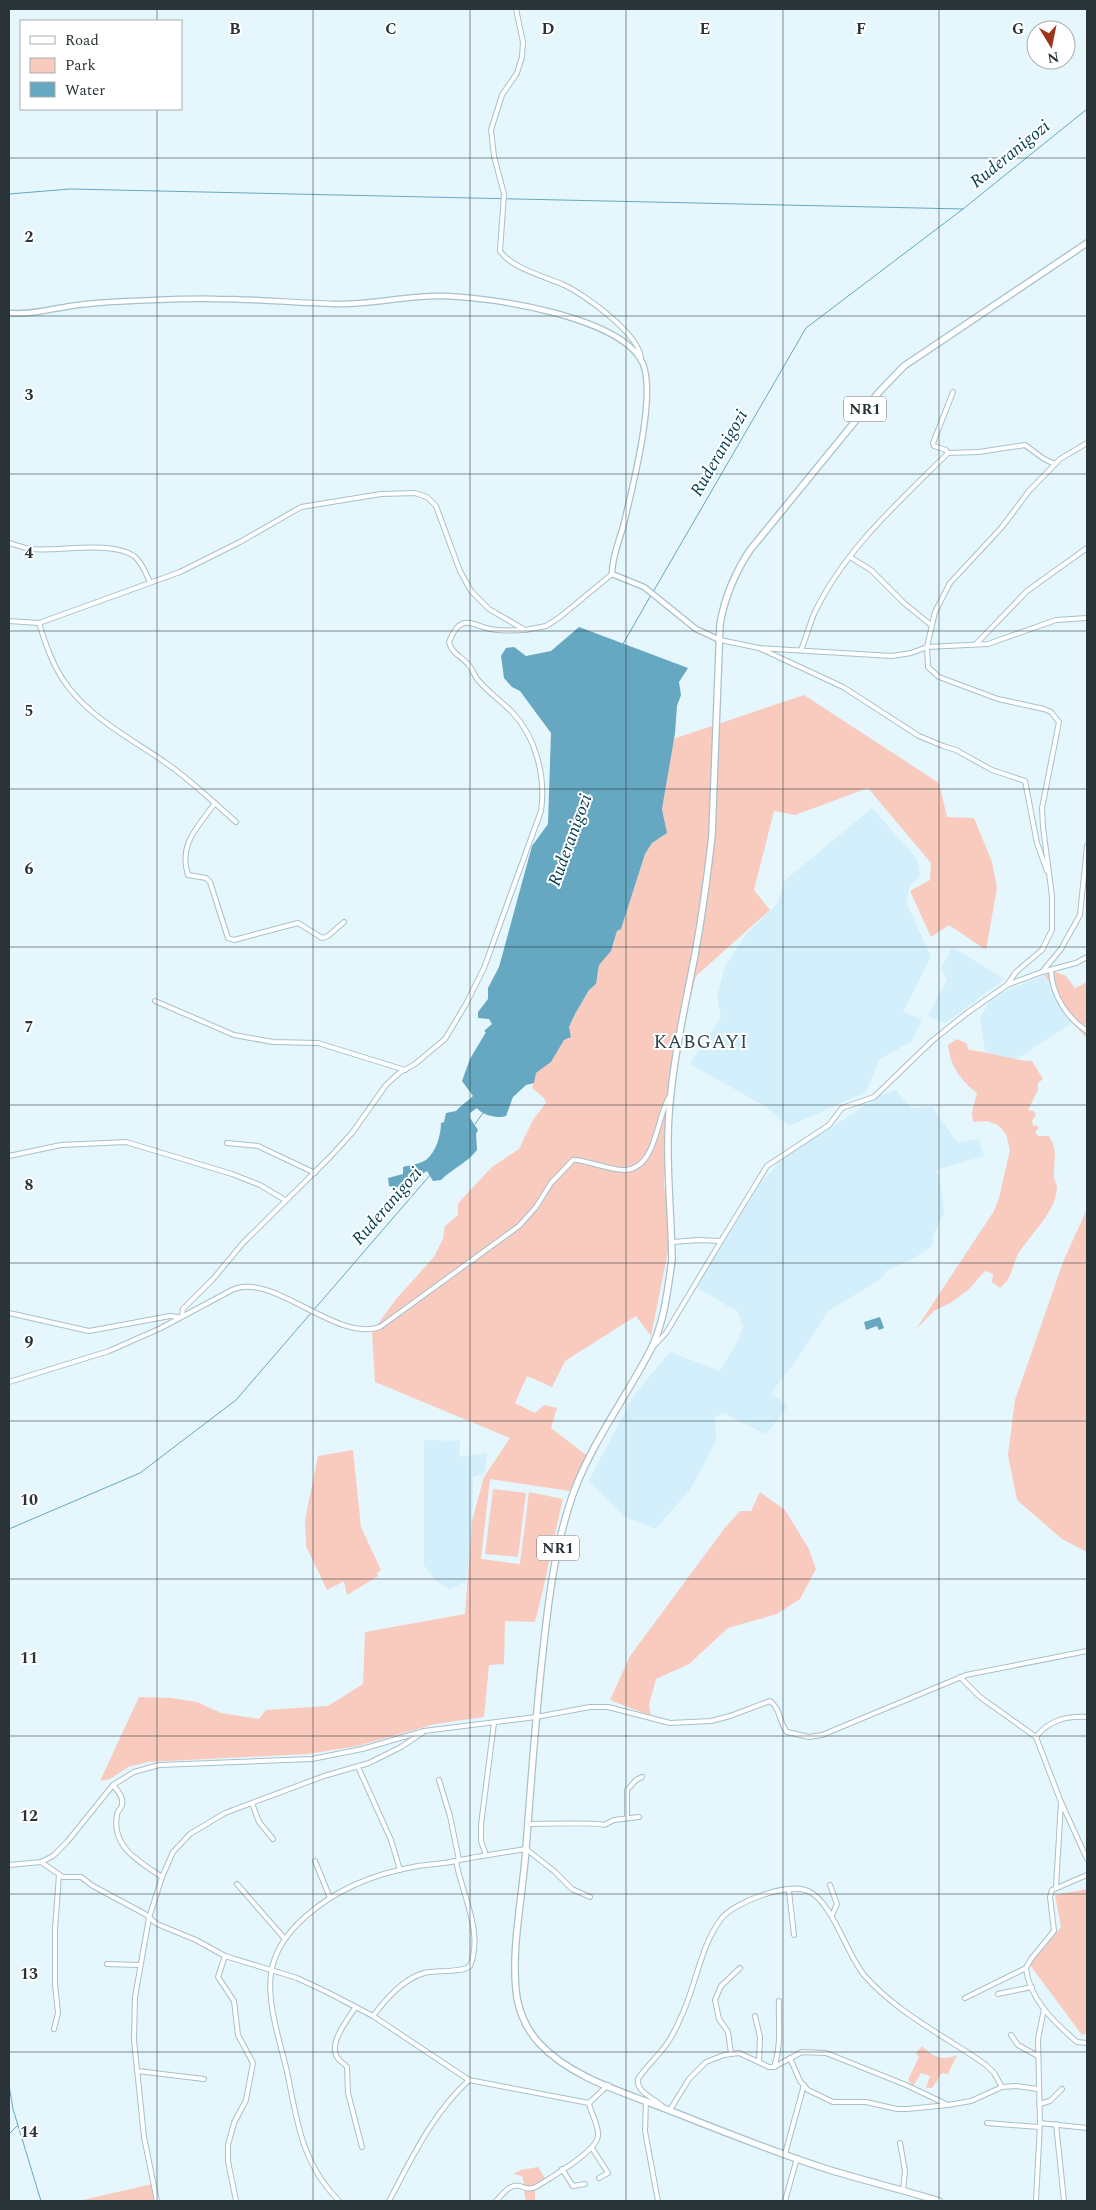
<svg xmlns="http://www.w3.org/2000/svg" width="1096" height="2210" viewBox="0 0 1096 2210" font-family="Spectral,serif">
<rect width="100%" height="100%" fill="#e5f6fd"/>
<g fill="#d2effb">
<path d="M872,808L917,859L920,875L910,886L906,902L931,957L903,1012L922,1020L912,1041L880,1059L866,1092L789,1126L766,1107L690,1064L721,1017L717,997L725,966L748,932L778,903L784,881Z"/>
<path d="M952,947L1004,979L946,1023L928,1016L947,980L941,969Z"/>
<path d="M1045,975L1072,1023L1015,1060L985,1051L980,1018L993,996Z"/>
<path d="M896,1090L911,1108L932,1107L958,1143L979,1139L984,1156L936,1170L941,1187L944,1213L933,1236L932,1246L914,1258L886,1271L882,1278L828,1311L798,1358L771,1393L788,1406L766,1434L723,1413L715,1417L716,1441L690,1490L655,1529L623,1516L589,1480L634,1395L670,1352L720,1371L738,1340L743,1327L738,1312L696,1287L763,1180L784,1158L881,1095Z"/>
<path d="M424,1440L460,1441L459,1457L487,1453L485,1473L473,1477L472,1536L466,1581L450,1589L435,1580L424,1565Z"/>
</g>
<g fill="#f9cbbf">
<path d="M804,695L939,783L947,817L974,818L992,862L997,888L986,950L949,925L931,937L910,891L930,880L931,863L868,788L795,815L774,811L754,890L770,910L696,976L667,1092L664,1186L672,1232L651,1336L636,1316L565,1361L552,1387L527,1376L515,1403L535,1413L544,1405L557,1408L551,1428L586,1455L570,1491L490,1479L481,1559L520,1564L529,1492L563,1499C553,1540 546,1581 535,1622L505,1621L504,1664L489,1665L484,1717L435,1724L358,1746L308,1754L148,1762L128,1767L110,1779L100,1781L139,1697L171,1698L197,1702L221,1713L259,1719L266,1710L328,1706L363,1684L365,1632L465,1614L472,1521L484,1477L510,1438L375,1382L372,1332L397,1298L434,1257L443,1239L445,1226L458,1215V1205L460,1201L492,1167L519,1149L533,1120L546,1103L544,1098L532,1088L536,1073L551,1062L564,1040L569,1038V1027L575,1014L589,990L596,984L599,965L613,946L617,931L621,929L645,854L652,843L667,833L662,809L673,739Z"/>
<path d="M1052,971L1066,976L1075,988L1087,982V1038L1072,1023L1045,975Z"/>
<path d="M957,1039L966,1043L969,1050C991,1052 1010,1060 1032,1061L1043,1079L1038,1083V1090L1028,1110L1034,1111L1036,1115L1032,1121L1033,1126L1036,1125L1039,1128L1035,1132L1038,1136H1049C1059,1153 1053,1159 1054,1177C1054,1180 1057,1184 1057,1188C1056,1211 1032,1233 1020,1251C1010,1267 1015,1275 1000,1288L992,1282L993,1274L985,1271L969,1289L952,1302L934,1311L916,1329L994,1211L999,1198L1010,1150L1006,1134L998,1125L987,1121L973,1122L972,1112L977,1093C961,1081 950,1066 948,1045Z"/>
<path d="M1087,1209V1552L1062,1539L1017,1500L1008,1455L1015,1400L1063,1262Z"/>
<path d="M353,1450L361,1527L381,1570L377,1573L378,1576L347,1595L344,1581L327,1590L306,1546L305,1520L318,1456Z"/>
<path d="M493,1489L526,1493L518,1557L485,1554Z"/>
<path d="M760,1492L785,1510L809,1549L816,1569L800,1599L777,1614L728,1628L689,1664L656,1679L649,1705L651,1716L610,1700L630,1656L724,1529L740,1511H751Z"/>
<path d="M1087,1889V2033L1082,2035L1030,1965L1061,1927L1055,1895Z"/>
<path d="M922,2046C932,2056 943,2062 957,2055L948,2074L942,2073L932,2088H926L930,2076L921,2073L913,2086L908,2080L919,2057L916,2053Z"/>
<path d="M538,2167L545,2178C536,2185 531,2189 521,2185L524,2183L522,2176L513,2174L521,2170Z"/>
<path d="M152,2184L156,2201H84L83,2200Z"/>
<path d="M535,2190V2201H526L524,2191Z"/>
</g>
<g fill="#66a7c1">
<path d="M579,627L688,668L679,682L681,695L677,706L675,733L662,809L667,833L652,843L645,854L621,929L617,931L611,951L599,965L596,984L589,990L575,1014L569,1027L571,1037L564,1040L551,1062L536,1073L534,1083L526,1085L513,1097L506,1116C497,1119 482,1115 477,1108L470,1113V1118L478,1130L476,1134L477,1150C467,1163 452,1169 441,1180L433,1181L427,1171C413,1179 407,1191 389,1186L388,1178L403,1174V1167C410,1165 420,1164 426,1160C436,1152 441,1135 441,1123L444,1122L446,1113L456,1111C461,1105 467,1102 473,1096L462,1081L470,1059L486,1032L484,1031L492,1024L489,1019L478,1018V1012L488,999V988L499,967L532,846L548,824L551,733L520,691L512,687L504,678L501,656L506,648L514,647L526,656L551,651Z"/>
<path d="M880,1317L884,1328L879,1330L877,1326L866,1330L864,1322Z"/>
</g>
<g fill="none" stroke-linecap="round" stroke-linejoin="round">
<g stroke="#66a7c1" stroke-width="1">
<path d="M9,194L70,189L963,209"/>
<path d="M653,592L806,328L963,209L1087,109"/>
<path d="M623,644L651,595"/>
<path d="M475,1124L483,1113"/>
<path d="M9,1529L140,1473L236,1400L431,1174"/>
<path d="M9,2085L13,2109L41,2201"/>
<path d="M9,2134L17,2126"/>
</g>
<defs>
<g id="minor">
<path d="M516,9L523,42L522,57L517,73L502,95L491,130L494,156L504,194L500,251C511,268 546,277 564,285C584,294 643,336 641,361"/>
<path d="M948,453L946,450L934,446L933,443L953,392"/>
<path d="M9,543C16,545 24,548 31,549C59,552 110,540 134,556C142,562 146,574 150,582"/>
<path d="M850,557L871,570L904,603L931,625"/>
<path d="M9,621L39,623L180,572L240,542L301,507L381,494L415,493L427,497L436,506L460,571L471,591L489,609L525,630L546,626L560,617L612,574"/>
<path d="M39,623C46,646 54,669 69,688C94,720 133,740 166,763C191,780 213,802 236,822"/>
<path d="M720,640L759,648L892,656L911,653L927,647L988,644L1056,620L1087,618"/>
<path d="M976,644L1027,591L1087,548"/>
<path d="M759,648L843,687L919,736L943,746L956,750L992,770L1025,781L1037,843L1047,871"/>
<path d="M801,650C806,638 809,626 814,614C844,550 899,502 948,453L979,452L1025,445L1044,459L1055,464"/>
<path d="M215,803C198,827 178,844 188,875L206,878L210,882L228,938L234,940L298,923L322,938L328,936L344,922"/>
<path d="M1051,970C1052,995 1067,1018 1087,1031"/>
<path d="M1042,972L1076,963L1087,957"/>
<path d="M1007,985L1016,972L1042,950L1052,930V896L1043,827L1042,808L1059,722L1051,712L1044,709L998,699L939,677L928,667L927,647L935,612L950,583L1002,527L1029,491L1060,459L1087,443"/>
<path d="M155,1001L234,1035L273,1042L318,1043L405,1070"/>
<path d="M227,1143L258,1146L315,1173"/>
<path d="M9,1156L61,1145L126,1142L232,1174L260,1185L285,1200"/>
<path d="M672,1242L699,1240L721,1241L767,1166L829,1125L842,1108L874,1097L932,1041L967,1013L1007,985L1042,972L1061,949L1080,915L1087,846"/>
<path d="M9,1313L89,1331L170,1316L179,1317"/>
<path d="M182,1315L183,1309L213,1279L243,1243L330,1157L352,1133L386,1085L399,1073L415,1064L445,1039L466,1004L484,968L541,811C546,777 536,737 512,712C501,701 488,692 478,680C474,676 473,669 468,664C461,656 452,654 449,642C462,608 474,629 497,630C506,631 516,630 525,630"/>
<path d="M652,1348L666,1333L721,1241"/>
<path d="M9,1382L109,1351L161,1328L232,1290C273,1271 336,1343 380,1327L519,1226L536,1207L551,1183L573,1160C580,1158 611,1171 625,1170C658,1168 656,1114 671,1094"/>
<path d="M960,1677L980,1697L1036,1737L1061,1802L1056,1887"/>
<path d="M1036,1737C1049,1720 1066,1716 1087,1717"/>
<path d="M358,1767L391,1840L400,1870"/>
<path d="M439,1780L450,1816L459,1860"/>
<path d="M113,1785C117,1790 124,1797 122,1805C121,1809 117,1811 117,1815C111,1847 140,1862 162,1877"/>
<path d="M1061,1802L1087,1859"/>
<path d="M252,1803L259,1822L273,1839"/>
<path d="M627,1818V1790L636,1780L642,1777"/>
<path d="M527,1824C539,1824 599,1822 604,1825L614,1820L639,1817"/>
<path d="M486,1855L481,1841V1825L494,1723"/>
<path d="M315,1861L330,1898"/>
<path d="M41,1862L63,1877H81L93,1886L145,1914L157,1924L196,1940L225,1956L297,1978L327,1992L373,2016L469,2080L589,2103L608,2085"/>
<path d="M9,1865L41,1862L53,1856L67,1842L113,1785L134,1772L159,1765L312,1759L362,1749L424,1731L536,1717L590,1707H608L670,1723L711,1721L730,1716L770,1701C781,1709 779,1723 787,1732L809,1737L822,1735L966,1675L1087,1651"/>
<path d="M1087,1875L1052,1890L1050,1897L1054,1931L1031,1959L1026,1968C1029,1999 1055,2023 1077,2042L1087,2043"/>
<path d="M237,1884L285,1939"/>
<path d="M830,1885L837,1904L832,1915"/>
<path d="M789,1891L794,1935"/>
<path d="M225,1956L218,1977L234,2001L238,2035L253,2063L246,2100L234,2123L228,2145V2161L236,2201"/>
<path d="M107,1964L139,1965"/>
<path d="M998,1994L1032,1987"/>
<path d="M965,1998L1026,1968"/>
<path d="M355,2008C348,2019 330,2041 336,2055C338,2061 344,2063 347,2067L348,2093L362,2147"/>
<path d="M373,2016C386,1999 403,1979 424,1973C435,1970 463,1973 470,1966C484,1932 462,1895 456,1861"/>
<path d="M755,2016L760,2037L759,2062"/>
<path d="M54,2029L58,2013L55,1984V1929L59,1875"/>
<path d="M1011,2035L1018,2045L1038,2056"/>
<path d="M731,2053L728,2032L719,2019L715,2000L721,1986L740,1968"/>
<path d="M790,2058L800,2081L808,2090L833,2102H866L897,2109H907L948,2105"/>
<path d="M774,2067C782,2044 778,2024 779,2001"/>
<path d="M137,2071L204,2079"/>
<path d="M646,2101L645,2131L658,2201"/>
<path d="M1039,2104L1050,2101L1062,2089"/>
<path d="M663,2107C655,2098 636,2093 638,2079C645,2068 654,2060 662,2050C670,2041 676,2029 681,2017C696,1986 700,1947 721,1919C734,1902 788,1882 808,1891C832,1901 846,1953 864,1975C897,2013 945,2036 986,2065L994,2073L1002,2087"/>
<path d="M670,2110L689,2079L706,2062L724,2055L739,2053L769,2067H774L802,2052L826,2053L906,2085L948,2105L971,2101L1002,2087L1016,2086L1038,2089"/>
<path d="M987,2123L1039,2127"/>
<path d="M1040,2123L1087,2128"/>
<path d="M1056,2124L1064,2201"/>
<path d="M900,2143L905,2171L903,2191"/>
<path d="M592,2148L608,2173L599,2178"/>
<path d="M785,2154L804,2085"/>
<path d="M562,2169L573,2186L585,2184"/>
<path d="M157,2201L144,2137L134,2040L135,1997L149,1918L162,1877L173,1852L190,1834L225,1813L324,1776L369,1763L401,1747L422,1733"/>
<path d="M339,2201C300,2162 297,2118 286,2067C279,2040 267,2001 271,1974C274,1951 288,1932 305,1917C336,1889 377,1873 418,1866C430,1864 443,1864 455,1861C479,1856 502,1853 526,1849L554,1871L572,1889L590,1897"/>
<path d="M389,2201C412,2158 432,2114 469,2080"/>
<path d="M496,2201C502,2195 510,2183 520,2186C526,2188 528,2190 536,2187C550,2178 596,2152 598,2136C599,2125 591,2114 589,2103"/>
<path d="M785,2201L797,2158"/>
<path d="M1036,2201L1040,2123L1038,2039L1044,2009"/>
</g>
<path id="tertiary" d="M9,313C28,315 46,310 65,307C86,303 108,302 130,301C159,300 188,298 217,299C256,299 296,303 335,304C370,305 404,296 439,296C486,296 623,316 643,364C656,396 633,485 625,519C621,538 612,554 612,574L644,587L696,629L720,640"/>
<path id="trunk" d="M939,2201C903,2190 866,2181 830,2170C776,2153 724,2132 671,2111C627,2093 572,2079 539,2043C527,2030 520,2014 517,1998C510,1950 523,1896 526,1848C531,1785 535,1723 542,1660C548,1604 554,1548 573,1494C592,1442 625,1399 650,1351C664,1324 668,1289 672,1259C671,1204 664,1148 671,1093C675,1051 684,1011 692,970C701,925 707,880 712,835L720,624C725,596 734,574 750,550L879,392L904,366L1087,243"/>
</defs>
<use href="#minor" stroke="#a6c1cc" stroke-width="6"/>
<use href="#tertiary" stroke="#a6c1cc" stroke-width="7"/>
<use href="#trunk" stroke="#a6c1cc" stroke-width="8"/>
<use href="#minor" stroke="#fff" stroke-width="4"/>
<use href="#tertiary" stroke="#fff" stroke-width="4.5"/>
<use href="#trunk" stroke="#fff" stroke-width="5.5"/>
</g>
<path fill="none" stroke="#293338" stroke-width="1" stroke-opacity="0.55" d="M157,9V21M313,9V2201M470,9V2201M626,9V2201M783,9V2201M939,9V2201M157,109V2201M9,158H1087M9,316H1087M9,474H1087M9,631H1087M9,789H1087M9,947H1087M9,1105H1087M9,1263H1087M9,1421H1087M9,1579H1087M9,1736H1087M9,1894H1087M9,2052H1087"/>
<g text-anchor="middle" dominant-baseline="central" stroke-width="4" stroke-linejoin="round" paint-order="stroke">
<g fill="#fff" stroke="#697074" stroke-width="1">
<rect x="844" y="396.5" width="42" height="25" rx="4"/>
<rect x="537" y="1535.5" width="42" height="25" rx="4"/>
</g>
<g font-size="15" font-weight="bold" fill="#293338">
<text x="865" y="409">NR1</text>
<text x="558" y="1548">NR1</text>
</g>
<g font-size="18" font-style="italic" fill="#003d50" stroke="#fff">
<text transform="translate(1010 154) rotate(-39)">Ruderanigozi</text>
<text transform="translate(719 453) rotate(-60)">Ruderanigozi</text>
<text transform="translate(570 840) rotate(-70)">Ruderanigozi</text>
<text transform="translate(387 1206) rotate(-49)">Ruderanigozi</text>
</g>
<g font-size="19" letter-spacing="1" fill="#2d444d" stroke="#fff">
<text x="701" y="1042">KABGAYI</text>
</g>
</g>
<g font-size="16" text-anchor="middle" font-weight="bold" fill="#293338" stroke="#fff" stroke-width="4" stroke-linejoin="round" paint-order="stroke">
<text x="235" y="34">B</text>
<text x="391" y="34">C</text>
<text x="548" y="34">D</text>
<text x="705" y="34">E</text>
<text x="861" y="34">F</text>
<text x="1018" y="34">G</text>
<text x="29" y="242">2</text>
<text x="29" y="400">3</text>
<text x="29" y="558">4</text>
<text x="29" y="716">5</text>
<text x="29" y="874">6</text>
<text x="29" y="1032">7</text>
<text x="29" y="1190">8</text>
<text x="29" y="1347">9</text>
<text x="29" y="1505">10</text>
<text x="29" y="1663">11</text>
<text x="29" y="1821">12</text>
<text x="29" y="1979">13</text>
<text x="29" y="2137">14</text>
</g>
<rect width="1096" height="2210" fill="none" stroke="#293338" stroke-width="20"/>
<rect x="20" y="20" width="162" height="90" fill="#ffffff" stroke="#a9adaf"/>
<rect x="30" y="36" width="25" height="8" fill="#ffffff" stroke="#a9adaf"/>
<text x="65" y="45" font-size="15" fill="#293338">Road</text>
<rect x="30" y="58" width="25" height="15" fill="#f9cbbf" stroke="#a9adaf"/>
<text x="65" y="70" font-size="15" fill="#293338">Park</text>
<rect x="30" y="82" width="25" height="15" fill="#66a7c1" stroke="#a9adaf"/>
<text x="65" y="95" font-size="15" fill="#293338">Water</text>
<g transform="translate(1051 45) rotate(170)"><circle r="24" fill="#ffffff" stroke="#a9adaf"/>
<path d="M0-4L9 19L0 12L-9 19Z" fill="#9d351c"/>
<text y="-8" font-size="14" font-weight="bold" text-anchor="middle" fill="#293338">N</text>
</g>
</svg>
